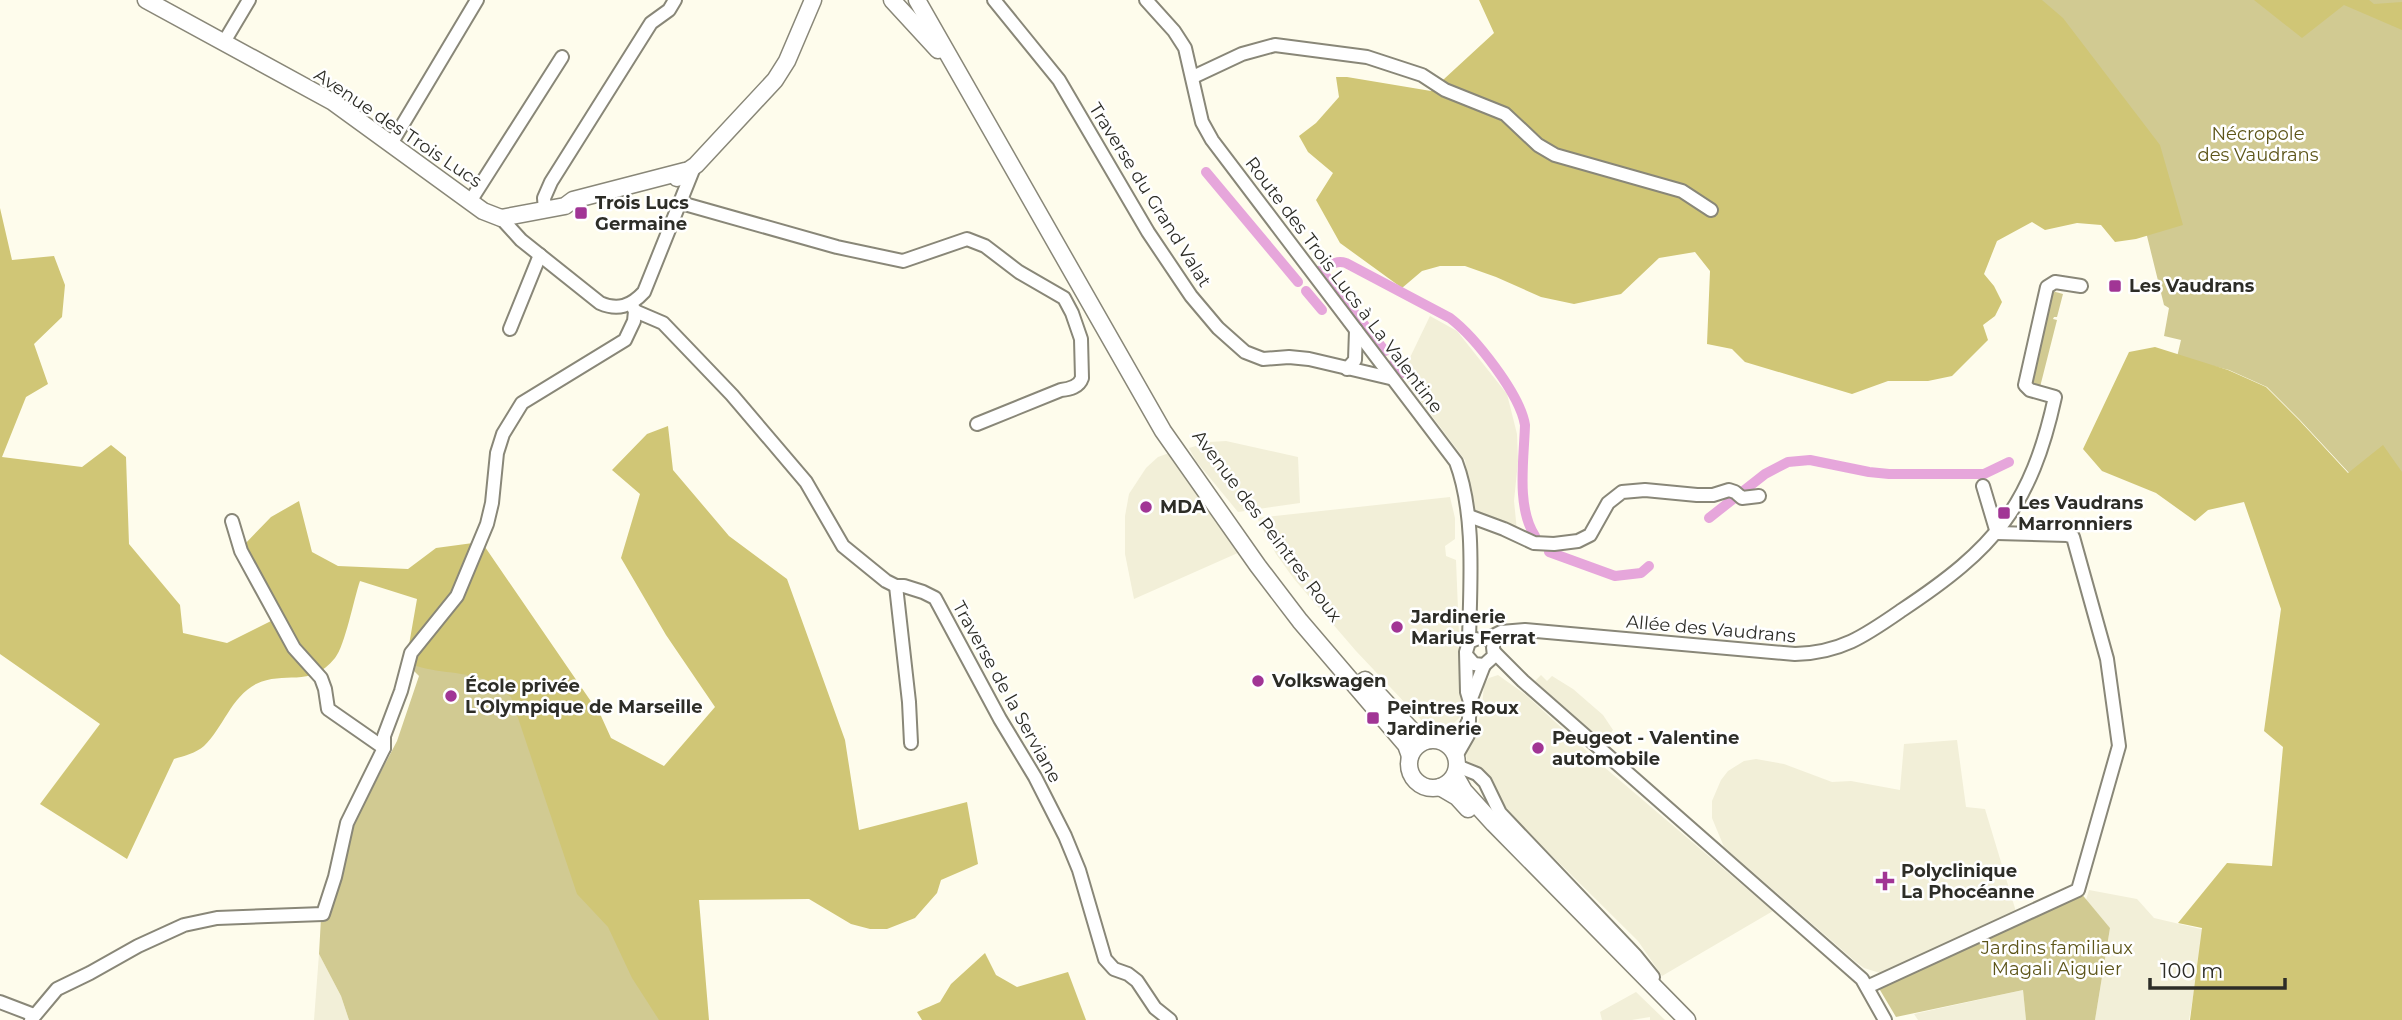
<svg xmlns="http://www.w3.org/2000/svg" width="2402" height="1020" viewBox="0 0 2402 1020" font-family="Montserrat,sans-serif">
<rect width="100%" height="100%" fill="#fefcec"/>
<g fill="#f2efd8">
<path d="M1430,316L1457,331L1507,394L1517,434L1518,461L1514,501L1517,531L1473,510L1465,460L1414,392L1403,372Z"/>
<path d="M1226,441L1298,457L1300,503L1238,512L1196,461L1189,448L1209,442Z"/>
<path d="M1172,452L1240,552L1134,599L1125,554V516L1129,494L1146,468L1158,457Z"/>
<path d="M1450,497L1455,518V539L1445,546L1446,556L1456,560L1462,710L1461,716L1455,722L1446,728L1439,729L1425,724L1356,651L1294,579L1276,554L1257,518Z"/>
<path d="M1498,675L1526,695L1603,766L1773,911L1662,976L1638,941L1509,813L1491,780L1467,762L1466,754L1475,736L1482,707L1484,685L1489,678Z"/>
<path d="M1541,675L1547,681L1552,676L1573,689L1603,715L1613,730L1604,742L1535,681Z"/>
<path d="M1957,740L1966,807L1985,809L2017,915L1888,971L1880,973L1864,968L1856,962L1724,847L1712,818V801L1721,780L1728,771L1744,761L1756,759L1784,764L1832,782L1851,781L1900,790L1904,744Z"/>
<path d="M2089,890L2137,899L2154,918L2205,930L2189,1020H2095L2110,928L2086,900Z"/>
<path d="M319,954L341,996L349,1020H314Z"/>
<path d="M2023,990L2026,1020H1918L1914,1014Z"/>
<path d="M1636,992L1665,1020H1650V1017L1632,1020H1602L1600,1012Z"/>
</g>
<g fill="#d1ca92">
<path d="M1897,0H2402V530L2299,419L2267,387L2229,370L2177,357L2181,340L2164,336L2169,308L2164,305L2147,236L2028,80Z"/>
<path d="M2052,291L2063,294L2057,317H2054L2053,319L2057,320L2040,387L2031,383Z"/>
<path d="M543,634L664,1020H349L341,996L319,954L321,918L333,888L342,877L351,829L397,741L419,676L411,668L415,657Z"/>
<path d="M2080,892L2110,928L2095,1020H2026L2023,990L1896,1017L1877,985Z"/>
</g>
<g fill="#d0c676">
<path d="M1479,0H2042L2063,18L2160,145L2183,225L2136,239L2115,242L2101,225L2077,223L2045,230L2032,222L1997,241L1984,274L1994,286L2002,302L1995,316L1983,325L1988,340L1952,376L1928,381H1888L1852,394L1745,362L1732,349L1707,344L1710,271L1695,252L1659,258L1621,294L1574,304L1541,297L1496,277L1465,266H1440L1422,271L1402,288L1340,243L1316,200L1333,173L1308,152L1299,136L1316,123L1339,97L1336,77H1347L1431,91L1494,33Z"/>
<path d="M2254,0H2369L2374,4L2402,2V30L2344,5L2302,38Z"/>
<path d="M0,208L12,260L54,256L65,285L62,317L34,344L48,384L26,397L2,457L82,467L111,445L126,457L129,544L180,605L183,633L227,643L283,615L242,547L271,517L299,501L312,552L338,566L408,569L436,548L473,543L485,547L601,716L611,738L664,766L715,707L666,635L621,558L640,494L612,470L647,434L668,426L673,470L729,536L787,579L845,740L859,830L967,802L978,864L941,880L937,893L915,918L887,929H870L851,924L809,899L699,900L709,1020H659L632,978L608,927L577,894L511,697C504,692 496,685 488,681C462,670 431,674 406,662L417,599L360,581C354,598 345,646 335,658C310,689 284,670 256,684C231,697 223,728 204,746C196,753 184,756 174,759L127,859L40,804L100,724L0,654Z"/>
<path d="M2155,347L2228,370L2266,387L2299,420L2348,473L2383,445L2402,472V1020H2190L2202,928L2178,923L2227,863L2272,866L2283,747L2264,731L2281,609L2244,502L2208,510L2195,521L2156,493L2102,471L2083,449L2129,352Z"/>
<path d="M985,953L996,975L1017,987L1068,972L1086,1020H922L917,1012L940,1002L951,984Z"/>
</g>
<g fill="none" stroke-linecap="round" stroke-linejoin="round">
<g stroke="#e6a6db" stroke-width="10">
<path d="M1206,172L1298,282"/>
<path d="M1306,291L1322,310"/>
<path d="M1385,351L1321,270C1330,265 1336,260 1346,263L1450,318C1475,337 1520,394 1525,425C1524,459 1516,507 1535,536"/>
<path d="M1394,363L1402,373"/>
<path d="M1709,518L1765,474L1788,462L1810,460L1869,472L1889,474H1984L2009,462"/>
<path d="M1549,552L1615,576L1641,573L1649,566"/>
</g>
<defs>
<g id="minor">
<path d="M994,0L1059,80L1148,232L1191,296L1218,328L1245,352L1263,359L1289,357L1309,359L1390,378"/>
<path d="M1146,0L1174,31L1185,48L1202,122L1212,140L1456,462C1476,515 1470,585 1469,642"/>
<path d="M224,42L249,0"/>
<path d="M1193,77L1242,54L1275,45L1367,57L1422,75L1445,90L1505,114L1538,145L1555,155L1682,191L1711,210"/>
<path d="M391,144L477,0"/>
<path d="M471,200L562,57"/>
<path d="M681,203L837,247L903,261L967,239L985,246L1019,272L1064,298L1072,313L1081,339L1082,378C1079,387 1070,389 1061,390L977,424"/>
<path d="M545,210L544,198L551,182L651,23L669,10L675,0"/>
<path d="M501,218L521,240L600,303C618,311 631,306 644,292L695,165"/>
<path d="M635,311L663,323L732,395L806,482L843,546L886,581L896,586H904L923,592L935,598L1000,719L1035,777L1065,836L1079,870L1105,959L1114,969L1128,974L1137,981L1155,1008L1170,1020"/>
<path d="M510,329L540,255"/>
<path d="M1347,369L1355,360L1356,330"/>
<path d="M1469,516L1504,529L1534,543L1554,544L1578,541L1590,535L1608,503L1622,492L1645,490L1697,495H1713L1729,490L1735,492L1742,498L1759,496"/>
<path d="M232,521L241,551L294,648L321,678L325,689L328,709L384,748"/>
<path d="M896,586L909,702L911,743"/>
<path d="M1487,639L1501,632L1525,630L1795,654C1841,653 1866,635 1902,610C1994,549 2031,507 2055,397L2030,390L2025,385L2047,287L2055,282L2081,286"/>
<path d="M1494,652L1523,681L1862,979L1885,1020"/>
<path d="M1467,656L1474,664L1484,665L1494,656L1493,647"/>
<path d="M1470,701L1484,665"/>
<path d="M1447,744L1464,730L1469,720"/>
<path d="M1456,756L1468,735L1470,702L1467,692L1466,652L1469,642L1476,639"/>
<path d="M1457,766L1477,774L1485,782L1500,813L1636,956L1653,977"/>
<path d="M1867,987L2078,890L2119,746L2107,659L2073,537L2067,535L1997,533L1983,486"/>
<path d="M0,1002L34,1015"/>
<path d="M31,1020L57,989L90,973L138,946L184,925L217,918L323,914L335,877L347,823L384,748V736L401,691L411,653L457,596L487,524L492,503L497,453L503,434L522,403L625,340L634,321L635,311L631,304"/>
</g>
<g id="major">
<path d="M146,0L333,102L483,211L501,218L565,206L573,200L685,171"/>
<path d="M892,0L938,50"/>
<path d="M917,0L1163,431L1258,566L1300,621L1406,745L1410,756"/>
<path d="M677,178L696,165L775,80L787,61L813,0"/>
<path d="M1365,680L1416,735L1429,740"/>
<circle cx="1433" cy="764" r="24"/>
<path d="M1455,775L1464,791L1494,824L1687,1020"/>
<path d="M1440,787L1457,797L1468,809"/>
</g>
</defs>
<use href="#minor" stroke="#898778" stroke-width="16"/>
<use href="#major" stroke="#898778" stroke-width="19"/>
<use href="#minor" stroke="#fff" stroke-width="12"/>
<use href="#major" stroke="#fff" stroke-width="16"/>
</g>
<g fill="#a13595" stroke="#fff" stroke-width="2.5">
<rect x="574" y="206" width="14" height="14" rx="3.5"/>
<rect x="2108" y="279" width="14" height="14" rx="3.5"/>
<circle cx="1146" cy="507" r="7"/>
<rect x="1997" y="506" width="14" height="14" rx="3.5"/>
<circle cx="1397" cy="627" r="7"/>
<circle cx="1258" cy="681" r="7"/>
<circle cx="451" cy="696" r="7"/>
<rect x="1366" y="711" width="14" height="14" rx="3.5"/>
<circle cx="1538" cy="748" r="7"/>
<path d="M1881.5 870.5h7v7h7v7h-7v7h-7v-7h-7v-7h7z"/>
</g>
<g text-anchor="middle" dominant-baseline="central" stroke-width="5" stroke-linejoin="round" paint-order="stroke">
<g font-size="18" fill="#2d2d27" stroke="#fff">
<text transform="translate(398 128) rotate(34)">Avenue des Trois Lucs</text>
<text transform="translate(1150 195) rotate(58)">Traverse du Grand Valat</text>
<text transform="translate(1344 285) rotate(53)">Route des Trois Lucs à La Valentine</text>
<text transform="translate(1267 526) rotate(53)">Avenue des Peintres Roux</text>
<text transform="translate(1711 629) rotate(5)">Allée des Vaudrans</text>
<text transform="translate(1007 692) rotate(61)">Traverse de la Serviane</text>
</g>
<g font-size="18" fill="#5d5519" stroke="#fff">
<text x="2258" y="134">Nécropole<tspan x="2258" dy="21">des Vaudrans</tspan></text>
<text x="2057" y="948">Jardins familiaux<tspan x="2057" dy="21">Magali Aiguier</tspan></text>
</g>
<g font-size="18" font-weight="bold" fill="#2d2d27" stroke="#fff" text-anchor="start">
<text x="595" y="203">Trois Lucs<tspan x="595" dy="21">Germaine</tspan></text>
<text x="2129" y="286">Les Vaudrans</text>
<text x="2018" y="503">Les Vaudrans<tspan x="2018" dy="21">Marronniers</tspan></text>
<text x="1160" y="507">MDA</text>
<text x="1411" y="617">Jardinerie<tspan x="1411" dy="21">Marius Ferrat</tspan></text>
<text x="1272" y="681">Volkswagen</text>
<text x="465" y="686">École privée<tspan x="465" dy="21">L'Olympique de Marseille</tspan></text>
<text x="1387" y="708">Peintres Roux<tspan x="1387" dy="21">Jardinerie</tspan></text>
<text x="1552" y="738">Peugeot - Valentine<tspan x="1552" dy="21">automobile</tspan></text>
<text x="1901" y="871">Polyclinique<tspan x="1901" dy="21">La Phocéanne</tspan></text>
</g>
</g>
<path d="M2150 978v10h135v-10" fill="none" stroke="#2d2d27" stroke-width="3.5"/>
<text x="2160" y="978" font-size="21" fill="#2d2d27" stroke="#ffffff" stroke-width="5" paint-order="stroke">100 m</text>
</svg>
